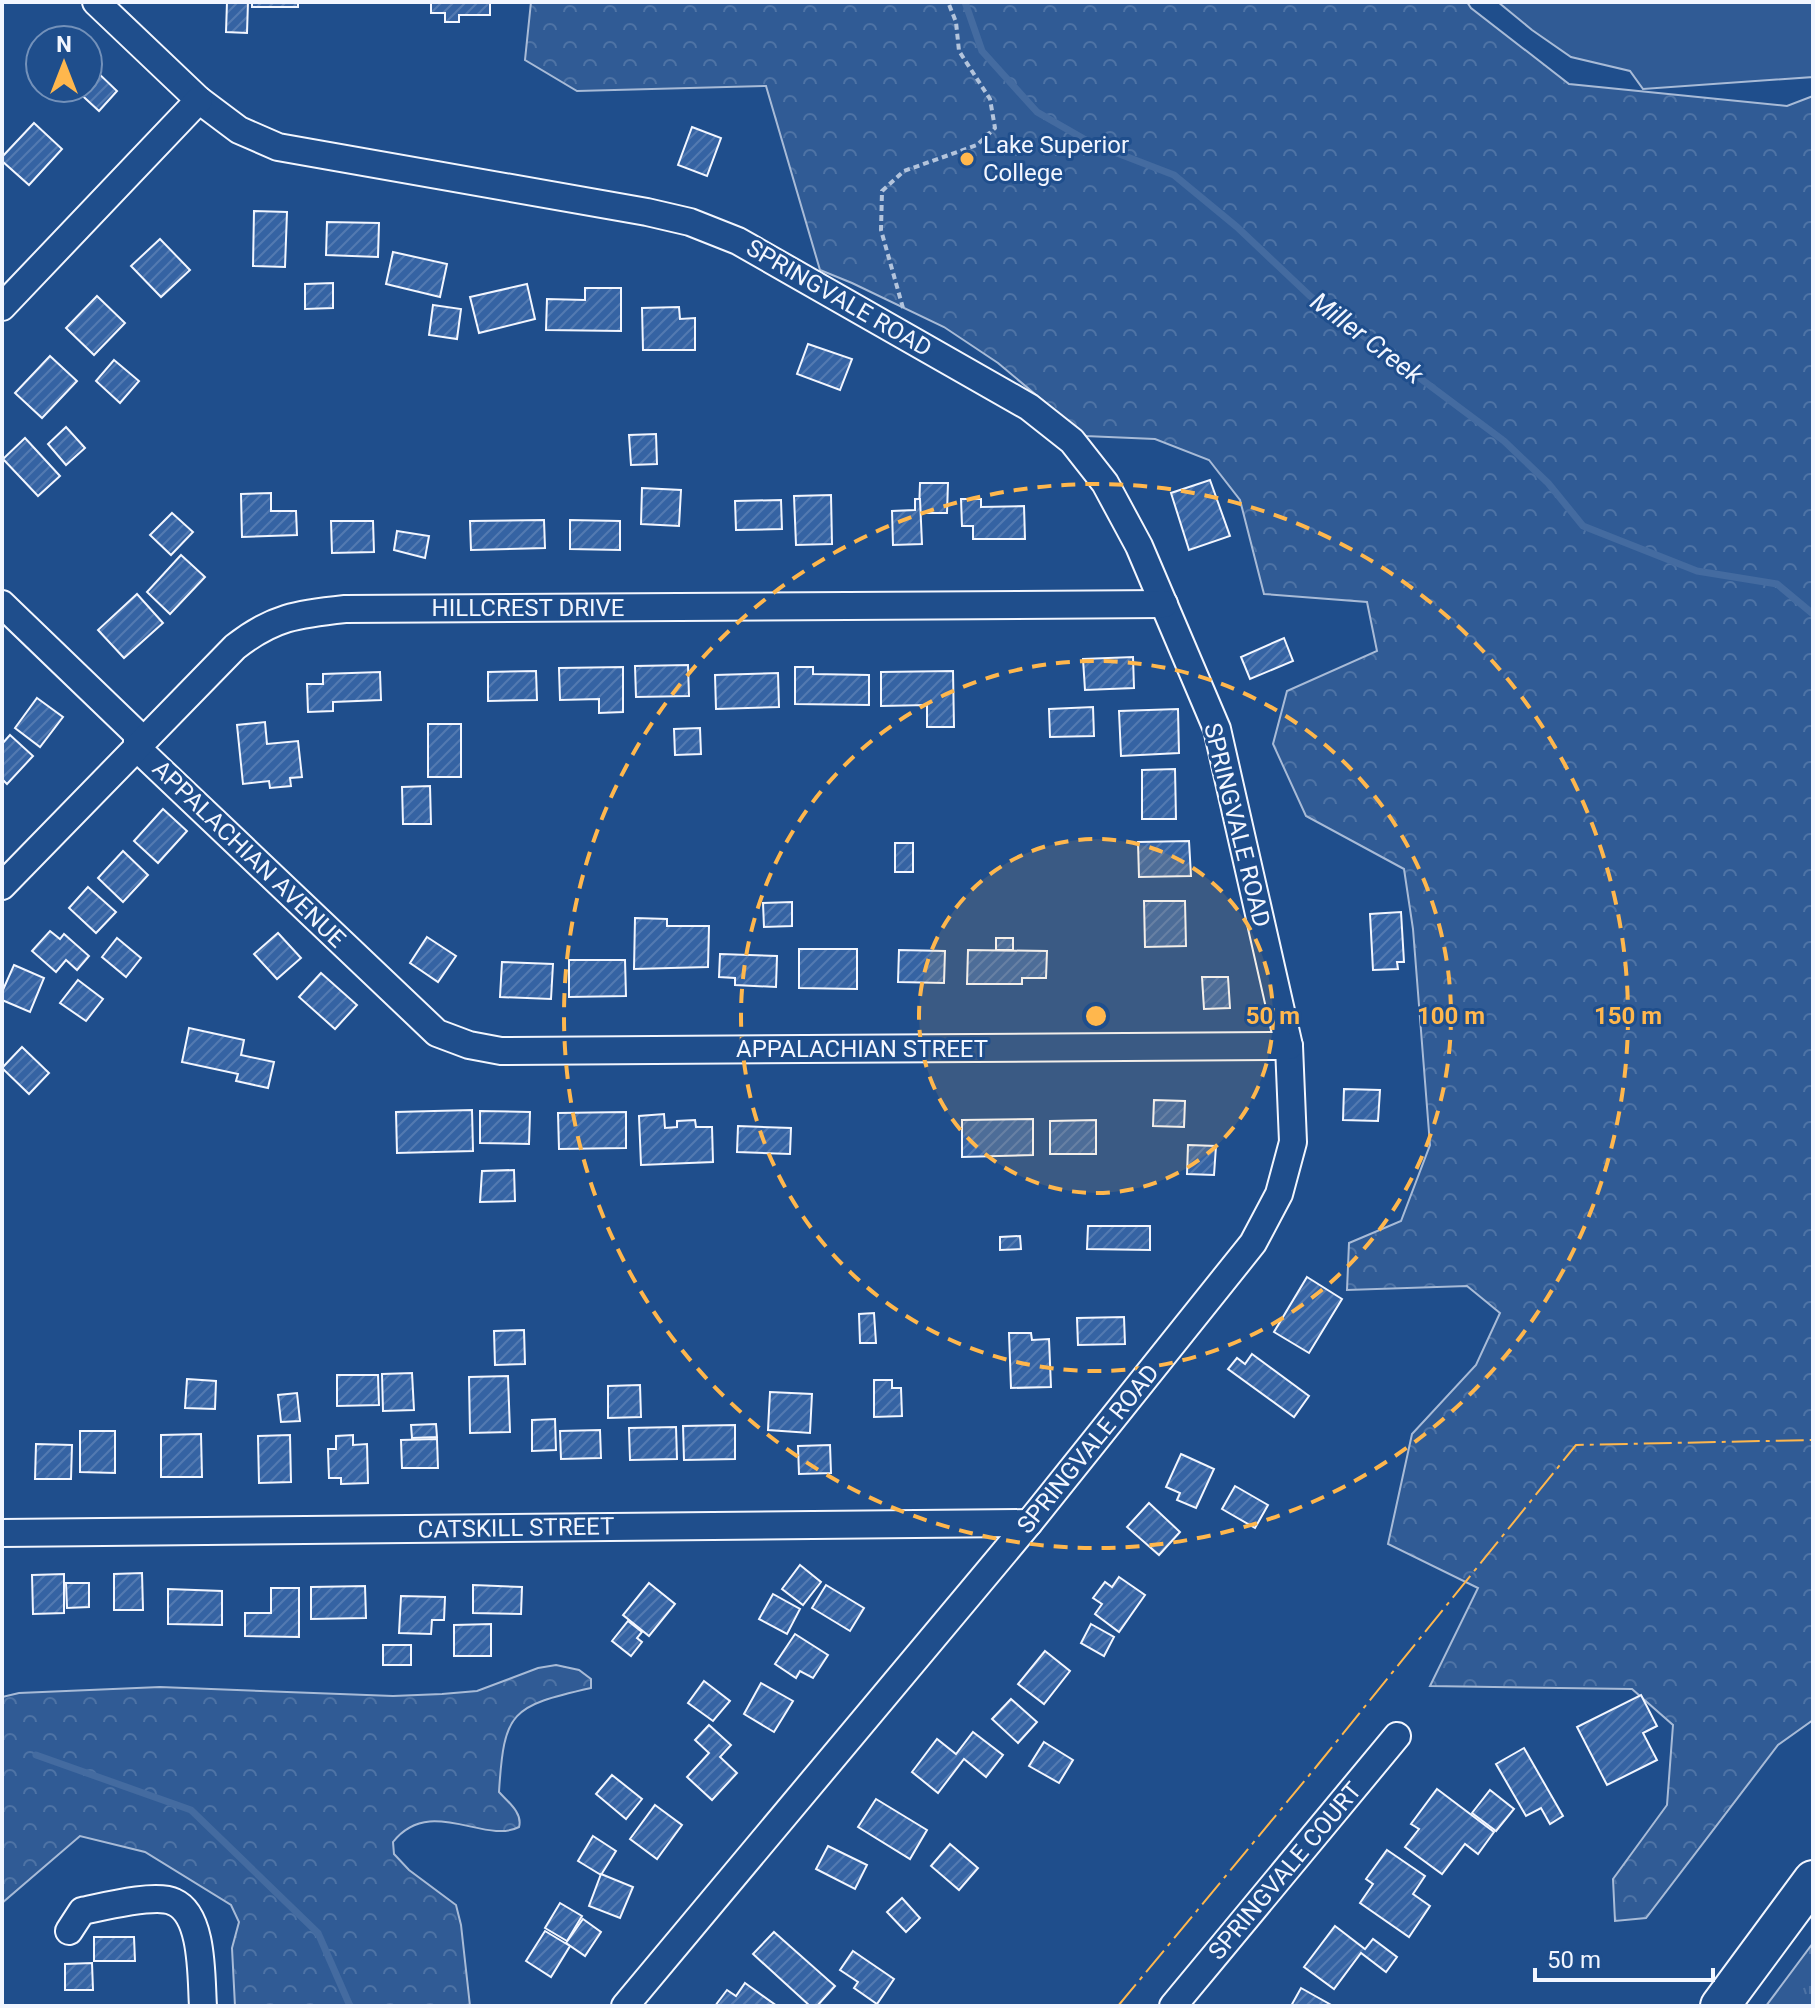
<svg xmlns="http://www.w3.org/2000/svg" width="1815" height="2008" viewBox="0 0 1815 2008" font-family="Roboto,sans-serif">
<defs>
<pattern id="grass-tufts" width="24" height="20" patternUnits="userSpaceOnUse" patternTransform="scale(2)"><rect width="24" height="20" fill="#305b95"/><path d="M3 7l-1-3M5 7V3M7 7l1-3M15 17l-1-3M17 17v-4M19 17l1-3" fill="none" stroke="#4e73a5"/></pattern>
<pattern id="forest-crowns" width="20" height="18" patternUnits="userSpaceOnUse" patternTransform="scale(2)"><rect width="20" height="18" fill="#305b95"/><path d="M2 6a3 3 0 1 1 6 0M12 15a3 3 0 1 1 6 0" fill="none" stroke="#4e73a5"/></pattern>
<pattern id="building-hatch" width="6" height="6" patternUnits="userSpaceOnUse" patternTransform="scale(2)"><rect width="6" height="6" fill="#3563a3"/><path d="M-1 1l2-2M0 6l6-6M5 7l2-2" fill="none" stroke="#537ab1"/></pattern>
</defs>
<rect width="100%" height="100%" fill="#1f4e8c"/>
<path fill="url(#grass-tufts)" stroke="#a8bbd7" stroke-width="2" d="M1813,1943V2006H1766Z"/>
<g fill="url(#forest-crowns)" stroke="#a8bbd7" stroke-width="2">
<path d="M531,2H1467L1471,8L1569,84L1787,106L1813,96V1720L1778,1745L1646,1918L1615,1921L1613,1879L1667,1805L1673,1725L1632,1689L1430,1686L1478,1588L1388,1544L1412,1434L1476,1365L1500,1313L1467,1286L1347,1290L1349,1243L1401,1221L1430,1145L1413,929L1404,869L1306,816L1273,744L1287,691L1377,651L1367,602L1264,594L1240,500L1209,460L1155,439L1085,436L998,363L944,327L852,283L820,270L766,86L577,91L525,60Z"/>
<path d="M556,1665L579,1670L591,1679V1688C511,1706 504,1711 499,1792C508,1802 523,1813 519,1827C485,1845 430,1795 393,1842L394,1854L409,1870L456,1905L461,1925L470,2006H235L232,1948L239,1922L231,1905L145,1852L80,1836L2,1903V1697L19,1693L160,1687L393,1696L442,1694L477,1691L538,1668Z"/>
</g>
<path fill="#305b95" stroke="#a8bbd7" stroke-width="2" d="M1498,2H1813V77L1643,89L1630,71L1571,57L1532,30Z"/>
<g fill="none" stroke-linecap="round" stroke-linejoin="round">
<g stroke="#446ba0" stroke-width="7">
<path d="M965,2L982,51L1037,112L1091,143L1174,175L1237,227L1310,296L1504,441L1548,483L1583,526L1697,571L1777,584L1813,614"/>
<path d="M36,1755L191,1810L318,1933L350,2006"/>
</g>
</g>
<g fill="url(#building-hatch)" stroke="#f2f6ff" stroke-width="2">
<path d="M227,2H248L247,33L226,32Z"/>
<rect x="252" y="2" width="46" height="5"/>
<path d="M431,2H490V15H459V22H445V13H431Z"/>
<path d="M88,53L101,65L96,71L117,91L99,111L74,88H88Z"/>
<path d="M34,123L62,149L29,185L2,161V157Z"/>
<path d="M692,127L721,138L707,176L678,165Z"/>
<path d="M254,211L287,212L285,267L253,266Z"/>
<path d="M327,222L379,223L378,257L326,255Z"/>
<path d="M160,239L190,270L161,297L131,266Z"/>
<path d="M393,252L447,264L440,297L386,284Z"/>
<path d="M333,283V308L305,309V284Z"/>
<path d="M527,284L535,319L479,333L470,297Z"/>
<path d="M585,288H621V331L546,330L547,299L585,300Z"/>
<path d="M97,296L125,323L94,355L66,328Z"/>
<path d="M433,305L461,309L457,339L429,335Z"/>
<path d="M679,307L680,319L695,318V350H643L642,308Z"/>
<path d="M808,344L852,359L840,390L797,374Z"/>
<path d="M50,356L77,381L42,418L15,393Z"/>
<path d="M114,360L139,381L120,403L96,381Z"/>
<path d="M66,427L85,448L66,465L48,444Z"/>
<path d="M656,434L657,464L631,465L629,435Z"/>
<path d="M25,438L60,476L38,496L3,459Z"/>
<path d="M1210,480L1230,536L1189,550L1171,493Z"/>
<path d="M920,483H948L947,513H919Z"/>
<path d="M642,488L681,490L679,526L641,524Z"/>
<path d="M271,493V511H296L297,535L242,537L241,494Z"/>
<path d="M831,495L832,544L796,545L794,496Z"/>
<path d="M915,499H920L922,544L893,545L892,511L915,510Z"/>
<path d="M961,499H981V507L1024,506L1025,539H973V526H962Z"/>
<path d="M781,500L782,529L736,530L735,501Z"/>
<path d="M172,513L193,532L171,555L150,535Z"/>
<path d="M544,520L545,548L471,550L470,521Z"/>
<path d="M570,520L620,521V550L570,549Z"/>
<path d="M331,521H373L374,552L332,553Z"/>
<path d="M397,531L429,536L425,558L394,550Z"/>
<path d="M181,555L205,577L170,614L147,592Z"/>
<path d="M137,594L163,623L124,658L98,630Z"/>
<path d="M1284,638L1293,661L1250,679L1241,657Z"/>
<path d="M1133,657L1134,688L1085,690L1083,659Z"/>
<path d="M688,665L689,696L636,697L635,666Z"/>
<path d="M623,667V712L599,713V699L560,700L559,668Z"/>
<path d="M795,667H813V674L869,675V705L795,704Z"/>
<path d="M536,671L537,700L488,701V672Z"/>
<path d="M953,671L954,727H927V705L881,706V672Z"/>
<path d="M380,672L381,700L333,702V711L308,712L307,684H323V674Z"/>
<path d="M778,673L779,707L716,709L715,675Z"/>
<path d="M37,698L63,717L40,747L15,728Z"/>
<path d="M1093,707L1094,736L1050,737L1049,709Z"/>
<path d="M1178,709L1179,753L1121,756L1119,711Z"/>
<path d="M265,722L267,744L298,741L302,777L290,778L291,786L270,788L269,781L243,784L237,725Z"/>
<rect x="428" y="724" width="33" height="53"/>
<path d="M700,728L701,754L675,755L674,729Z"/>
<path d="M10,735L33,756L7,784L2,779V744Z"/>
<path d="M1175,769L1176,819H1142V770Z"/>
<path d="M430,786L431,824H403L402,787Z"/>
<path d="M163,809L187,831L158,863L134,841Z"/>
<path d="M1189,841L1191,876L1139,877L1138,842Z"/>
<rect x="895" y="843" width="18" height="29"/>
<path d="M123,851L148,875L123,902L98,878Z"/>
<path d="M88,887L116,912L96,933L69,908Z"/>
<path d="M1144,901H1185L1186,946L1145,947Z"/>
<path d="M792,902V926L764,927L763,903Z"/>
<path d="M1401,912L1404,962H1397L1398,969L1373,970L1370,914Z"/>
<path d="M635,918L667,919V926H709L708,967L634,969Z"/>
<path d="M50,931L60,939L64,934L89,956L77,970L66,960L56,972L32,951Z"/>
<path d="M278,933L301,958L277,979L254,954Z"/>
<path d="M427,937L456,956L438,982L410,963Z"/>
<path d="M117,938L141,958L126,977L102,957Z"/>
<rect x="996" y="938" width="17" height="12"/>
<path d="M799,949H857V989L799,988Z"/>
<path d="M899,950L945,951L944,983L898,982Z"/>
<path d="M968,950L1047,951L1046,978H1022V984H967Z"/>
<path d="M720,954L777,956L776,987L735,985V978L719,977Z"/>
<path d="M569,960H625L626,996L569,997Z"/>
<path d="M502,962L553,964L551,999L500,997Z"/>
<path d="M14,965L44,978L30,1012L2,1000V992Z"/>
<path d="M321,973L357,1005L335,1029L299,997Z"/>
<path d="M1202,977H1228L1230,1008L1204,1009Z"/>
<path d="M78,980L103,999L86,1021L60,1003Z"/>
<path d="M189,1028L244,1040L241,1055L274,1062L268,1088L236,1081L238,1074L182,1062Z"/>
<path d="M22,1047L49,1073L29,1094L2,1068Z"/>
<path d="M1344,1089L1380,1090L1378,1121L1343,1120Z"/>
<path d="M1154,1100L1185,1101L1184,1127L1153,1126Z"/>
<path d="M472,1110L473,1151L397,1153L396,1112Z"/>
<path d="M480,1111L530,1112L529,1144L480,1143Z"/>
<path d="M626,1112V1148L559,1149L558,1113Z"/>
<path d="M664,1114L665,1128L677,1127V1121L695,1120L696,1127H712L713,1162L641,1165L639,1116Z"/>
<path d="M1033,1119V1155L962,1157V1120Z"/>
<path d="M1096,1120V1154H1050V1121Z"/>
<path d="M738,1126L791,1128L790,1154L737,1152Z"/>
<path d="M1188,1145L1216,1146L1214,1175L1187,1174Z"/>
<path d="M514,1170L515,1201L480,1202L482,1171Z"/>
<path d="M1088,1226H1150V1250L1087,1249Z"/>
<path d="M1020,1236L1021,1249L1000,1250V1237Z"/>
<path d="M1307,1277L1342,1299L1309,1353L1274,1332Z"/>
<path d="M874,1313L876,1343H860L859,1314Z"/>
<path d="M1124,1317L1125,1344L1078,1345L1077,1318Z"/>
<path d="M524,1330L525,1364L495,1365L494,1331Z"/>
<path d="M1009,1333H1031L1032,1340L1049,1339L1051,1387L1011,1388Z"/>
<path d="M1252,1354L1309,1396L1294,1417L1228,1369L1237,1358L1245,1364Z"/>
<path d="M412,1373L414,1410L383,1411L382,1374Z"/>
<path d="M337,1375H378L379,1405L337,1406Z"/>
<path d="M508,1376L510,1432L470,1433L469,1377Z"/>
<path d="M187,1379L216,1381L215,1409L185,1408Z"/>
<path d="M874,1380H892V1388H901L902,1416L874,1417Z"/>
<path d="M640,1385L641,1417L608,1418V1386Z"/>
<path d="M770,1392L812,1394L810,1433L768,1430Z"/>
<path d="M297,1393L300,1421L281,1422L278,1395Z"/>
<path d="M555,1419L556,1450L532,1451V1420Z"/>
<path d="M436,1424L437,1437L412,1438L411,1425Z"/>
<path d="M735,1425V1459L684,1460L683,1426Z"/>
<path d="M676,1427L677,1459L630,1460L629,1428Z"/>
<path d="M600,1430L601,1458L561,1459L560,1431Z"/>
<path d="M80,1431H115V1473L80,1472Z"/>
<path d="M201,1434L202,1477H161V1435Z"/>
<path d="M290,1435L291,1482L259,1483L258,1436Z"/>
<path d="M353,1435V1445L367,1444L368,1483L341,1484V1478H329L328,1449H336V1436Z"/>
<path d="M437,1439L438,1468H402L401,1440Z"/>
<path d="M36,1444L72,1445L71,1479H35Z"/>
<path d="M830,1445L831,1473L799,1474L798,1446Z"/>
<path d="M1181,1454L1214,1469L1196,1508L1177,1500L1180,1493L1166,1487Z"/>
<path d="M1235,1486L1268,1505L1255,1528L1222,1509Z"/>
<path d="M1149,1503L1180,1532L1159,1555L1127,1527Z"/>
<path d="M800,1565L821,1582L803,1605L782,1589Z"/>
<path d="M142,1573L143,1610H114V1574Z"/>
<path d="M64,1574V1613L33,1614L32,1575Z"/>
<path d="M1119,1577L1145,1595L1119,1632L1095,1614L1102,1604L1093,1598L1105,1582L1112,1587Z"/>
<path d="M66,1583H89V1607L67,1608Z"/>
<path d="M649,1583L675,1604L649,1636L623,1615Z"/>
<path d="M473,1585L522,1587L521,1614L473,1613Z"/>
<path d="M826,1585L864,1608L850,1631L812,1608Z"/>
<path d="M365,1586L366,1618L311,1619V1587Z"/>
<path d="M271,1588H299V1637L245,1636V1613H271Z"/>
<path d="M168,1589L222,1591V1625L168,1624Z"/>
<path d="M773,1594L800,1609L787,1634L759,1619Z"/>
<path d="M401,1596L445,1597L444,1620H432L431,1634L399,1633Z"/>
<path d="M628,1621L642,1632L637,1638L642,1642L631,1656L612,1641Z"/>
<path d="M491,1624V1656H454V1625Z"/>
<path d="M1091,1624L1114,1637L1104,1656L1081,1643Z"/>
<path d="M795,1634L828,1655L813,1678L800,1671L796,1678L775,1664Z"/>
<rect x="383" y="1645" width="28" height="20"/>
<path d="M1045,1651L1070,1671L1044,1704L1018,1684Z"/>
<path d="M704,1681L730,1701L713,1721L688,1703Z"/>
<path d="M761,1683L793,1701L774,1732L744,1714Z"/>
<path d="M1641,1695L1657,1726L1643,1733L1657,1760L1607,1785L1577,1727Z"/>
<path d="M1011,1699L1037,1722L1018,1743L992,1719Z"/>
<path d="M709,1725L731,1745L720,1757L737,1773L712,1800L687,1777L709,1753L695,1740Z"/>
<path d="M973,1732L1003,1755L986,1777L964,1759L938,1793L912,1772L937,1739L956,1754Z"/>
<path d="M1044,1742L1073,1760L1059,1783L1029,1766Z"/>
<path d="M1524,1748L1563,1816L1550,1824L1541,1808L1526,1816L1496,1764Z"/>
<path d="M612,1775L642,1799L626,1819L596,1794Z"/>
<path d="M1437,1789L1494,1832L1478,1854L1465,1844L1442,1874L1405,1847L1419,1829L1411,1824Z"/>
<path d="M1490,1790L1514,1809L1496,1831L1472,1813Z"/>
<path d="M876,1799L927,1830L910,1859L858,1827Z"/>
<path d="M655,1805L682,1825L657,1859L630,1839Z"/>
<path d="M593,1836L616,1851L601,1875L578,1861Z"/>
<path d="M950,1844L978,1868L959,1890L931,1866Z"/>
<path d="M828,1846L867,1865L855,1889L816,1869Z"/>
<path d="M1387,1850L1425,1876L1413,1894L1430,1906L1409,1937L1360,1903L1373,1884L1366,1879Z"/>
<path d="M601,1874L633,1887L620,1918L589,1906Z"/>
<path d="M902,1898L920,1918L906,1932L887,1912Z"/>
<path d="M560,1903L582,1916L567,1941L545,1928Z"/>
<path d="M583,1919L601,1932L585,1956L566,1943Z"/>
<path d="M1335,1926L1365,1949L1373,1939L1397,1957L1386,1972L1361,1953L1334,1989L1304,1967Z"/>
<path d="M545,1931L570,1946L551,1977L526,1961Z"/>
<path d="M774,1932L835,1986L817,2006H810L753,1954Z"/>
<path d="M94,1937H134L135,1961H94Z"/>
<path d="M853,1951L894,1979L877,2004L854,1988L858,1982L840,1970Z"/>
<path d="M92,1963L93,1990H65V1964Z"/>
<path d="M745,1983L777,2006H715L727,1990L736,1996Z"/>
<path d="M1301,1988L1333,2006H1291Z"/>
</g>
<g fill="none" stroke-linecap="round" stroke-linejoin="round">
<defs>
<g id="minor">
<path d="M96,2L199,100L239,130L278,147L647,212L690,222L738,241L1029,407L1072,441L1105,483L1139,546L1217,729L1289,1046L1293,1142L1279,1194L1253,1243L1029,1523L625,2006"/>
<path d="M2,307L199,100"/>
<path d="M2,604L137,734V748L437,1033L469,1045L501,1051L1289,1046"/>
<path d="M2,886L235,647C273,617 298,614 345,609L1164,604"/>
<path d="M2,1533L1029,1523"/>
<path d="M69,1931L82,1911C102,1907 156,1893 174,1902C204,1915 201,1979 203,2006"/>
<path d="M1173,2006L1397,1736"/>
</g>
<path id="highway" d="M1720,2006L1813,1880"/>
</defs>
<use href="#minor" stroke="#f2f6ff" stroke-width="30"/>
<use href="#highway" stroke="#f2f6ff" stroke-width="42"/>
<path stroke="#b3c4dc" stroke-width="4" stroke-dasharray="6 4" stroke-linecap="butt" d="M903,308L881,230L882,191L904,171L977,145L995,128L990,99L959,51L956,22L948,2"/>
<use href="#minor" stroke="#1f4e8c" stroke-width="26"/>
<use href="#highway" stroke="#1f4e8c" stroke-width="38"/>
<path stroke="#ffb74d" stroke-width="2" stroke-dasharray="28 6 4 6" stroke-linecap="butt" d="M1118,2006L1316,1767L1576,1445L1813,1440"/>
</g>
<circle cx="1096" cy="1016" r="177" fill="#ffb74d" fill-opacity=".12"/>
<g fill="none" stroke="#ffb74d" stroke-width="4" stroke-dasharray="14 10">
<circle cx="1096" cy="1016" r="177"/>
<circle cx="1096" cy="1016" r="355"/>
<circle cx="1096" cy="1016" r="532"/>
</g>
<circle fill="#ffb74d" stroke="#1f4e8c" stroke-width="3" cx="967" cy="159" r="8"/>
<g text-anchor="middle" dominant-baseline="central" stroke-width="6" stroke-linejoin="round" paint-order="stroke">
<g font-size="24" fill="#f2f6ff" stroke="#1f4e8c" text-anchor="start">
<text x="983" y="145">Lake Superior<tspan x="983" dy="28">College</tspan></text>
</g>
<g font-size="24" fill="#f2f6ff" stroke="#1f4e8c">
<text transform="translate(839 298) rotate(30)">SPRINGVALE ROAD</text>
<text x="528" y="608">HILLCREST DRIVE</text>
<text transform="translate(1237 825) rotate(76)">SPRINGVALE ROAD</text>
<text transform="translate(249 854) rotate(44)">APPALACHIAN AVENUE</text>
<text x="862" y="1049">APPALACHIAN STREET</text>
<text transform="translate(1088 1449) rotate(-51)">SPRINGVALE ROAD</text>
<text transform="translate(516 1528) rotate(-1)">CATSKILL STREET</text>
<text transform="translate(1285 1871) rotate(-50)">SPRINGVALE COURT</text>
</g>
<g font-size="26" font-style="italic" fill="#f2f6ff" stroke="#1f4e8c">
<text transform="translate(1367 338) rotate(37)">Miller Creek</text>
</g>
</g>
<circle cx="1096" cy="1016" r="12" fill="#ffb74d" stroke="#1f4e8c" stroke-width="4"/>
<g font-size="24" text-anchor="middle" font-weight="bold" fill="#ffb74d" stroke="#1f4e8c" stroke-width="6" stroke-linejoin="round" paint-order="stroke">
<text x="1273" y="1024">50 m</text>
<text x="1451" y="1024">100 m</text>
<text x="1628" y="1024">150 m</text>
</g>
<rect width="1815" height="2008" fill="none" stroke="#f2f6ff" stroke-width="8"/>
<g transform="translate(64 64)"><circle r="38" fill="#1f4e8c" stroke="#7391ba" stroke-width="2"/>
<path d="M0-6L14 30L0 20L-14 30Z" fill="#ffb74d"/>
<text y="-12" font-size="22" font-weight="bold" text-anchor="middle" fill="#f2f6ff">N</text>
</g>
<path d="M1535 1968v12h178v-12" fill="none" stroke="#f2f6ff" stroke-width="4"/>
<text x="1547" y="1968" font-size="24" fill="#f2f6ff" stroke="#1f4e8c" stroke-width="6" paint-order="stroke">50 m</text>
</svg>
